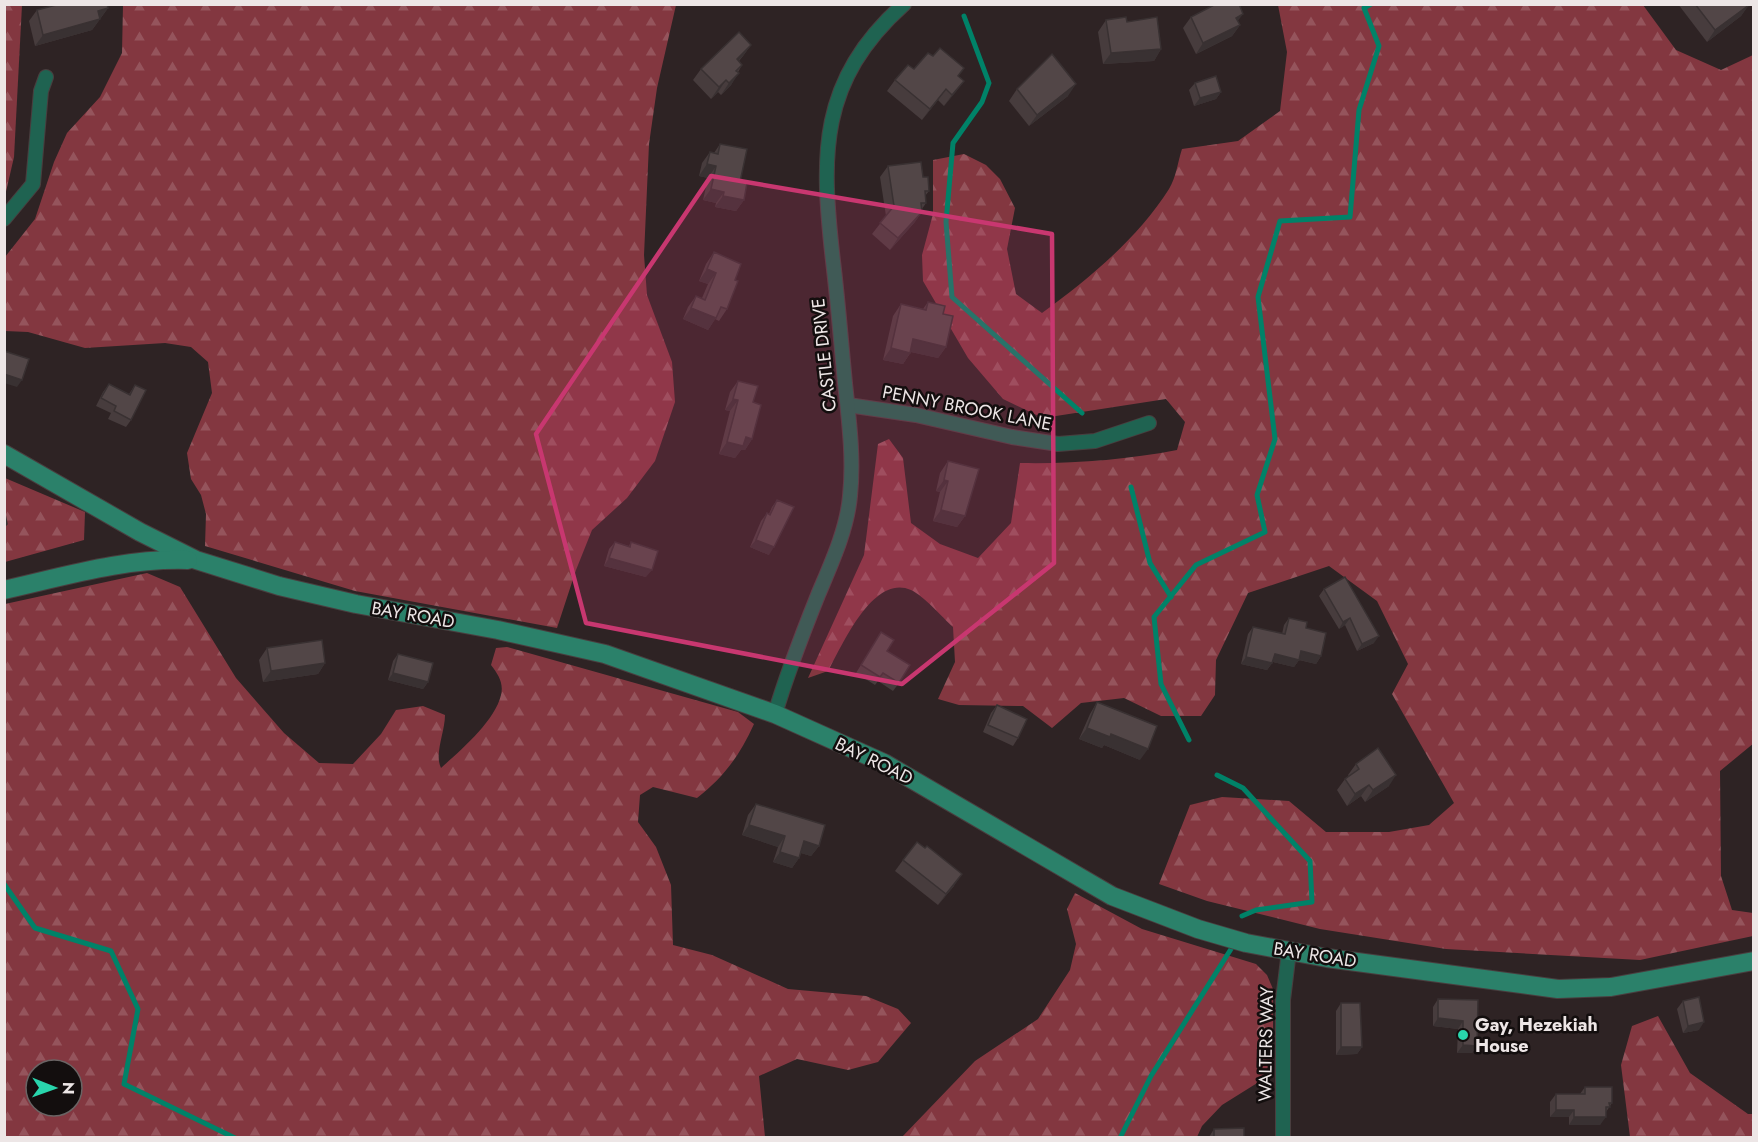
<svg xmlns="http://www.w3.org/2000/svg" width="1758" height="1142" viewBox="0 0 1758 1142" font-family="Jost,sans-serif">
<defs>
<pattern id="forest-firs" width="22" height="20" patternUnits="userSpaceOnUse" patternTransform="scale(1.5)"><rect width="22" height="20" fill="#833740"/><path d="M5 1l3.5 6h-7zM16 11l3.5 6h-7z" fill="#95545c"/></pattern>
</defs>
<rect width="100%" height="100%" fill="#2e2324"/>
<g fill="url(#forest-firs)" fill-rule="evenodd">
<path d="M5,4L22,5L14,157L5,196Z"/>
<path d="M123,5H676L657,88L649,144L644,255L647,295L672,362L675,402L655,461L627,498L592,530L576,570L557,628L355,591L205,546L206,514L201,495L191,479L187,453L212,393L208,362L191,347L165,343L85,348L28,332L5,331V257L35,219L54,162L67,133L100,97L122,53Z"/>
<path d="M1278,5H1643L1676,50L1721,70L1753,55L1754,743L1720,771L1721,876L1732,910L1753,913V936L1640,960L1446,949L1320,929L1207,901L1159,884L1190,805L1222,797L1289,801L1326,832H1389L1429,825L1454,803L1392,694L1408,664L1377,601L1329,566L1248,593L1216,660L1215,695L1201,716H1161L1124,698L1081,703L1052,728L1023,706L959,705L938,699L955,662L953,627C942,617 924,596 911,590C873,573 842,646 828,671L808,678L864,555L878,444L889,439L903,458L911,523L940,544L978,558L1011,523L1020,463C1072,464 1125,460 1177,450L1185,422L1166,399L1043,418L1003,399L968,358L923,281L922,255L933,214V160L964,154L986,165L1000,179L1015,208L1007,249L1016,294L1042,313C1089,279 1138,238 1169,189C1176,178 1178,161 1182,149L1238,141L1280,111L1287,52Z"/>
<path d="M5,478L85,512L84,540L5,562Z"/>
<path d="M147,573L180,587L236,678L284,733L319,763L353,764L381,734L396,710L423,706L445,715C445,732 434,754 441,768C460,751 495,721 501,695C504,683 498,674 491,665L496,648L507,647L738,712L754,724C740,755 724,777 697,798L653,787L640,795L638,822L656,847L671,885L673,945L712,955L788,989L866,996L898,1009L911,1023L878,1062L848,1070L797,1059L759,1076L765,1137H5V604ZM36,1070H72V1106H36Z"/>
<path d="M1075,893L1142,929L1256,964L1267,975L1273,989V1057L1262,1080L1222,1105L1202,1126L1197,1137H902L975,1061L1038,1019L1070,970L1076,944L1067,909Z"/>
<path d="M1658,1016L1690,1073L1748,1114H1753V1137H1630L1621,1065L1632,1026Z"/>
</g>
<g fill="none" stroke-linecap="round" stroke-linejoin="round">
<g stroke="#008268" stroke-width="5">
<path d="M964,16L989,83L982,102L953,143L946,222L952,297L1082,413"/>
<path d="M1131,487L1150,563L1171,597"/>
<path d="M1189,740L1161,684L1154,617L1196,565L1265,532L1257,495L1275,439L1258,297L1280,221L1350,217L1359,110L1379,46L1364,8L1371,4"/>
<path d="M1217,775L1243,788L1310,861L1312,902L1256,910L1242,916"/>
<path d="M4,884L35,928L111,951L138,1009L124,1084L235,1138"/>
<path d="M1120,1138L1151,1076L1231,949"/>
</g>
<defs>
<g id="minor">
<path d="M4,219L33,184L41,91L46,77"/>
<path d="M848,405L916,415L1012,437L1058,444L1095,441L1149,423"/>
<path d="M775,714C787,673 802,635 818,595C831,564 847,530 850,496C854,458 849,421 845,383C841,342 838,302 833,261C821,155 818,81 904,4"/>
<path d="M1283,1138V1000L1289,951"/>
</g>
<g id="secondary">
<path d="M4,454L140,532L196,560L279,586L356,604L498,630L605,654L775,714L884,763L1112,896L1198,929L1246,943L1327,958L1558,989L1611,987L1754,961"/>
<path d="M4,590C66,576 125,558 188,560"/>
</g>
</defs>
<use href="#minor" stroke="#493e3f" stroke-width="16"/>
<use href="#secondary" stroke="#493e3f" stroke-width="20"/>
<use href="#minor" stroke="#1f6351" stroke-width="14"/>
<use href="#secondary" stroke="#2b816a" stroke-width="18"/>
</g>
<g fill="#473c3d">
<path d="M1678,4H1749L1741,16L1707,42Z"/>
<path d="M108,8L92,30L35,46L29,21L37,10Z"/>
<path d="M1191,17L1238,22L1240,25L1232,36L1196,54L1183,28Z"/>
<path d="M1106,20L1127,22L1161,49L1154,61L1103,64L1098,32Z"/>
<path d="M751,45L743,56L739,61L742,65L731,85L721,95L718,92L711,99L693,80L701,69Z"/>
<path d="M914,69L958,76L964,81L944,106L938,100L922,120L887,91L895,80Z"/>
<path d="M1195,83L1221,92L1216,99L1194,106L1189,90Z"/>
<path d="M1017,89L1068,96L1029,126L1009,101Z"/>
<path d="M720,144L740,182L744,200L736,211L715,207L716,203L703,200L708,178L699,176L702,163L710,152L714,153Z"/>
<path d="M888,166L923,177L929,191L925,196L926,203L922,209V212L914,223L890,250L872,234L886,216L880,177Z"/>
<path d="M714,252L735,280L727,309L719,321L715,319L708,330L683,319L688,307L696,296L702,298L708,284L699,281L706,264Z"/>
<path d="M928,302L943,314L946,347L938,358L911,352L903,364L883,360L893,316L901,304L923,309Z"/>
<path d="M738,381L753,402L752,439L745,450H741L735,458L719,454L730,411L725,410L730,392Z"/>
<path d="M109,384L129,394L135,385L131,420L126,427L108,419L111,413L96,406L103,392Z"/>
<path d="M948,461L965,516L957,527L933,521L940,492L936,491L940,473Z"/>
<path d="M777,500L769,555L750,547L761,521L767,513L769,514L772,507Z"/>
<path d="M615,542L629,546L631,542L646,577L604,566L609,549Z"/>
<path d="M1324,589L1374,643L1357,651L1345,625L1339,629L1319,596Z"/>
<path d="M1289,618L1306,628L1321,656L1316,664L1299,660L1294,667L1273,662L1267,670L1241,664L1248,634L1253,627L1282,634L1284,625Z"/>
<path d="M881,632L899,683L893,691L878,681L875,685L856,673Z"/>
<path d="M267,648L325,663L318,674L263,682L259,660Z"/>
<path d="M398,654L428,682L423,689L388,680L393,661Z"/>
<path d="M1097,702L1140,760L1104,745L1102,748L1079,739L1090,714Z"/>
<path d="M997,705L1018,738L1013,746L983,732L991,713Z"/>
<path d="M1356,764L1389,786L1365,802L1361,796L1347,806L1337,790L1345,779L1349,777L1348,775Z"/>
<path d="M756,804L819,846L811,856L801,853L799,858L792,868L773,862L778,847L742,835L748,815Z"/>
<path d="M903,860L954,886L938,905L895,871Z"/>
<path d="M1438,999L1478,1000L1477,1046L1472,1053H1457L1458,1029L1433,1026V1007Z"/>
<path d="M1683,1001L1699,1030L1683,1033L1677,1009Z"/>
<path d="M1341,1003L1362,1047L1357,1054L1336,1055V1011Z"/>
<path d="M1585,1087L1612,1103L1606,1112L1600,1125H1569V1117H1550V1102L1556,1094H1580Z"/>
<path d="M1214,1129L1244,1137H1209Z"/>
</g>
<g fill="#393132">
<path d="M1749,5L1741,16L1707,42L1715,30Z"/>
<path d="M108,8L92,30L35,46L43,35L98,11Z"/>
<path d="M1243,14L1235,25L1236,18Z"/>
<path d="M1240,25L1232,36L1196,54L1203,43Z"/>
<path d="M751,45L743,56L729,70L737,59Z"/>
<path d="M1161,49L1154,61L1103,64L1111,53Z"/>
<path d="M739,73L731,85L721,95L729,83Z"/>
<path d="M726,80L718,92L711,99L719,87Z"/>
<path d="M964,81L956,92L944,106L952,95Z"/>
<path d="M1076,84L1068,96L1029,126L1037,115Z"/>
<path d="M946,89L938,100L922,120L930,109Z"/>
<path d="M1221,92L1216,99L1194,106L1200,98Z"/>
<path d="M707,164L716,166L708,178L699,176Z"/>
<path d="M711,189L724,192L716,203L703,200Z"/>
<path d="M723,196L744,200L736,211L715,207Z"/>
<path d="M922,212L914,223L890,250L898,238Z"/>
<path d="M707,269L716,273L708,284L699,281Z"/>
<path d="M691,308L716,318L708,330L683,319Z"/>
<path d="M913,339L946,347L938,358L906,351Z"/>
<path d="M891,348L910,353L903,364L883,360Z"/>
<path d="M4,374L22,380L17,387L4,383Z"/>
<path d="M733,399L738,400L730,411L725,410Z"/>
<path d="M746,437L752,439L745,450H741L735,458L719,454L727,442Z"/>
<path d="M944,480L948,481L940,492L936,491Z"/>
<path d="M941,510L965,516L957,527L933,521Z"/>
<path d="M756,540L774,547L769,555L750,547Z"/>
<path d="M609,558L652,570L646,577L604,566Z"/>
<path d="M1350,618L1345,625L1339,629L1343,622Z"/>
<path d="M1379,636L1374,643L1357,651L1362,644Z"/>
<path d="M1301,651L1321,656L1316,664L1296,659Z"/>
<path d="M1275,654L1299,660L1294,667L1269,661Z"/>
<path d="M1246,657L1272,663L1267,670L1241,664Z"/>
<path d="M325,663L318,674L263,682L271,671Z"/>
<path d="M393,673L428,682L423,689L388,680Z"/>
<path d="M1087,728L1111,734L1148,749L1140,760L1104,745L1102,748L1079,739Z"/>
<path d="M1396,775L1389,786L1365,802L1373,790Z"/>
<path d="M1369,785L1361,796L1347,806L1355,794Z"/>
<path d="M749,825L785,836L778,847L742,835Z"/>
<path d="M804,841L819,846L811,856L797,852Z"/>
<path d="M780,852L799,858L792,868L773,862Z"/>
<path d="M962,874L954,886L938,905L946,894Z"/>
<path d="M1438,1018L1463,1021L1458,1029L1433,1026Z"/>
<path d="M1704,1022L1699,1030L1683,1033L1688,1026Z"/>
<path d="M1463,1045L1477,1046L1472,1053H1457Z"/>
<path d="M1341,1047H1362L1357,1054L1336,1055Z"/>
<path d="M1556,1110H1574L1569,1117H1550Z"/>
<path d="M1574,1117H1606L1600,1125H1569Z"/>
</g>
<g fill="#524647" stroke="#393132" stroke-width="1.5">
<path d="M60,4H107L108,8L98,11L100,19L43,35L37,10Z"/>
<path d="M1216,4H1239L1243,14L1236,18L1240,25L1203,43L1191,17Z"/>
<path d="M1695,4H1749V5L1715,30Z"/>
<path d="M1126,17L1127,22L1157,17L1161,49L1111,53L1106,20Z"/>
<path d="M739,32L751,45L737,59L742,65L736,71L739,73L729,83L726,80L719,87L701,69Z"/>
<path d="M940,48L964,68L958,76L964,81L952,95L946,89L930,109L895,80L908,65L914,69L928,53L933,56Z"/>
<path d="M1052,54L1076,84L1037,115L1017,89Z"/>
<path d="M1216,76L1221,92L1200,98L1195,83Z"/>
<path d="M720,144L747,149L740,182L747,183L744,200L723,196L724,192L711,189L716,166L707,164L710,152L718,154Z"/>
<path d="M921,162L923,177H928L929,191H925L926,203H921L922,212L898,238L880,223L894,206L888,166Z"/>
<path d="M714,252L741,264L735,280L738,281L727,309L721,307L716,318L691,308L696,296L705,300L716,273L707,269Z"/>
<path d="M928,302L945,306L943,314L953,316L946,347L913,339L910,353L891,348L901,304L926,310Z"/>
<path d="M4,351L29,359L22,380L4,374Z"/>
<path d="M738,381L758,386L753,402L761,405L752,439L746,437L743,446L727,442L738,400L733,399Z"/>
<path d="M109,384L130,395L135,385L146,390L131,420L114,411L116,406L101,398Z"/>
<path d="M948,461L979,469L965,516L941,510L948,481L944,480Z"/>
<path d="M777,500L794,507L774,547L756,540L767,513L770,515Z"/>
<path d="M4,509L7,524L4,527Z"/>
<path d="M615,542L630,547L631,542L658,551L652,570L609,558Z"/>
<path d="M1345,577L1379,636L1362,644L1350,618L1343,622L1324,589Z"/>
<path d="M1289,618L1307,622L1306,628L1326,633L1321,656L1301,651L1299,660L1275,654L1272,663L1246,657L1253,627L1285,634Z"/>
<path d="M881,632L894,640L887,651L910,665L899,683L883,673L880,677L861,665Z"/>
<path d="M322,640L325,663L271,671L267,648Z"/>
<path d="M398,654L433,663L428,682L393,673Z"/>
<path d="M1097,702L1157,726L1148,749L1111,734L1110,737L1087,728Z"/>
<path d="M997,705L1027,719L1018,738L988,725Z"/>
<path d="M1378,748L1396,775L1373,790L1369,785L1355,794L1345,779L1359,769L1356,764Z"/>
<path d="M756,804L825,825L819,846L804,841L799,858L780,852L785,836L749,825Z"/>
<path d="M917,842L925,848L927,846L962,874L946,894L903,860Z"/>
<path d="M1699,997L1704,1022L1688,1026L1683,1001Z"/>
<path d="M1438,999L1478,1000L1477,1046L1463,1045V1021L1438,1018Z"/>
<path d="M1341,1003H1360L1362,1047H1341Z"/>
<path d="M1585,1087H1612V1103H1609L1610,1107H1606V1117H1574V1110H1556V1094H1585Z"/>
<path d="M1244,1128V1137H1214V1129Z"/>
</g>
<path fill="#c83770" fill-opacity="0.2" stroke="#c83770" stroke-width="4.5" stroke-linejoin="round" d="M711,176L1052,234L1054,563L902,684L586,623L536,434Z"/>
<circle fill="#29d5ac" stroke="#130e0e" stroke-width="2" cx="1463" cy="1035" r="6"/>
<g text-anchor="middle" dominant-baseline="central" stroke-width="5" stroke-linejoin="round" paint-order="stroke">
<g font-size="18" fill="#ede6e6" stroke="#130e0e">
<text transform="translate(824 355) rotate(-96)">CASTLE DRIVE</text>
<text transform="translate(967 408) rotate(11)">PENNY BROOK LANE</text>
<text transform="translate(413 615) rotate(10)">BAY ROAD</text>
<text transform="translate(874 761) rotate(26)">BAY ROAD</text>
<text transform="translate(1315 955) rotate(9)">BAY ROAD</text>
<text transform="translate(1266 1044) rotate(-89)">WALTERS WAY</text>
</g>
<g font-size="18" font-weight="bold" fill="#ede6e6" stroke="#130e0e" text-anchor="start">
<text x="1475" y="1025">Gay, Hezekiah<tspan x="1475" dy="21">House</tspan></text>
</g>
</g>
<rect width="1758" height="1142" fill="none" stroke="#ede6e6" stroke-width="12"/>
<g transform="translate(54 1088) rotate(91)"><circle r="28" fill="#130e0e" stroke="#6a6464" stroke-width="1.5"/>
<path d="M0-4.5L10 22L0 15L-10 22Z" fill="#29d5ac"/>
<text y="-9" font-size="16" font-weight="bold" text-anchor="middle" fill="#ede6e6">N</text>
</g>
</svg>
